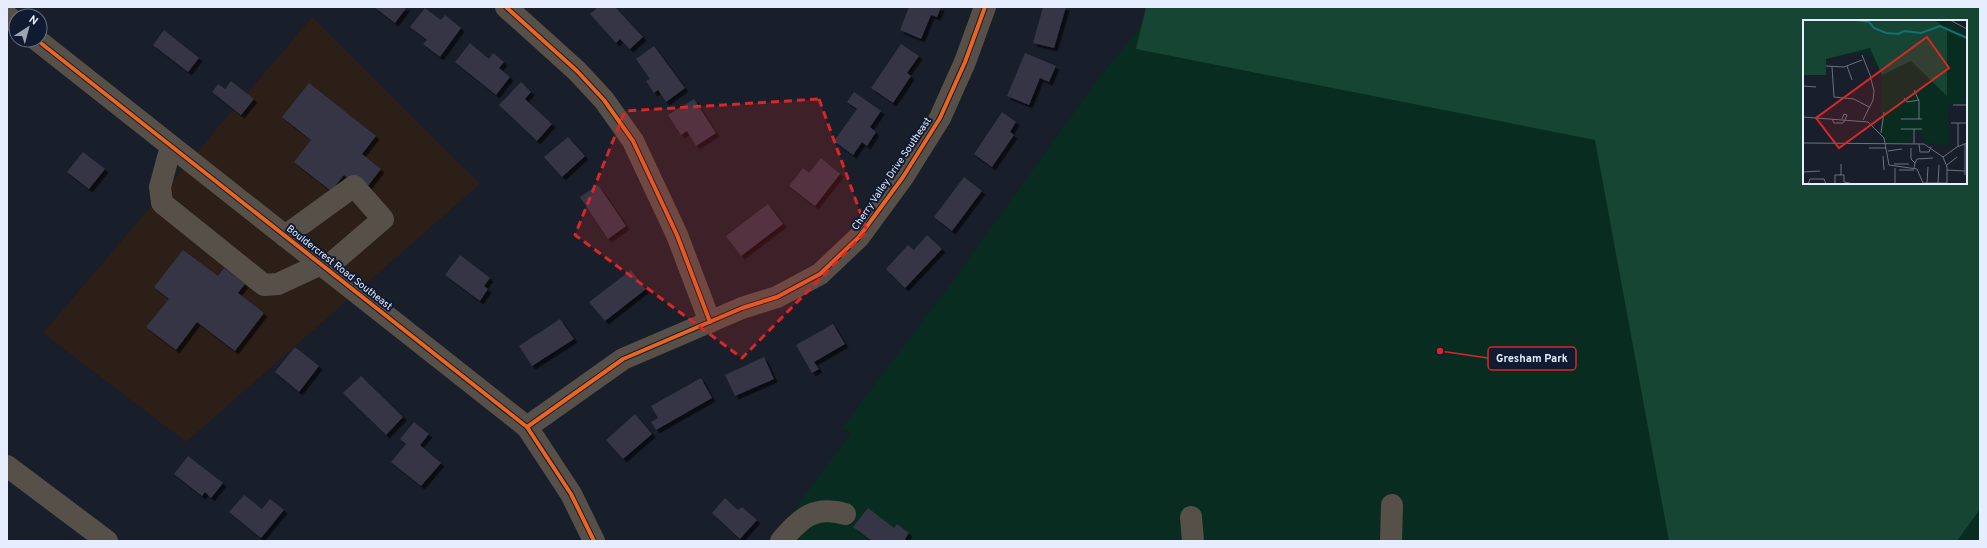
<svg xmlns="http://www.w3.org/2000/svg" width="1987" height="548" viewBox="0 0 1987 548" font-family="Overpass,sans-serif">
<defs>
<filter id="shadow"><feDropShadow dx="3.5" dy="3.5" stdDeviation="0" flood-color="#0009"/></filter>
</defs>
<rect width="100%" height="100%" fill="#181e2a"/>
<path fill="#2b1f18" d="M312,17L480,184L186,442L43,333Z"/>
<path fill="#082d20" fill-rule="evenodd" d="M1157,7H1980V541H771L851,433L842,428L958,274L1098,79ZM1804,21H1966V183H1804Z"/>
<path fill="#164534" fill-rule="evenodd" d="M1146,7H1980V509L1957,541H1669L1595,140L1136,49ZM1804,21H1966V183H1804Z"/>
<g fill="#343644" filter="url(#shadow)">
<path d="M374,7H407L395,23Z"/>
<path d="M598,7H615L643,37L630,49L620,39L616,43L590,14Z"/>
<path d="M909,7H941L937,17L931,15L921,39L900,30Z"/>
<path d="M1043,7H1066L1054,48L1033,43Z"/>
<path d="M425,8L441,20L445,15L461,28L440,57L423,44L427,40L410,27Z"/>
<path d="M164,30L199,58L188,72L153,45Z"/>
<path d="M470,43L489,59L493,53L504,62L499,68L510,77L496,95L455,62Z"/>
<path d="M901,44L919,56L907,73L911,76L893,103L871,88Z"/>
<path d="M654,46L685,88L666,102L658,90L654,93L646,81L650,79L636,59Z"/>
<path d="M1025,53L1056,66L1049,82L1040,78L1029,105L1007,96Z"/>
<path d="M231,81L254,99L241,115L212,92L218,84L225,89Z"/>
<path d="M521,82L531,92L525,99L552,124L537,141L499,105Z"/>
<path d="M309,83L376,136L362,154L381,169L364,191L344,175L331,191L294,162L311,140L282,117Z"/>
<path d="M854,92L881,111L870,127L876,132L867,146L862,142L853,155L834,141L857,109L847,102Z"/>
<path d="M694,99L716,133L696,146L687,131L681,135L668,115Z"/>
<path d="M1002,112L1016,122L1010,132L1014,135L992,167L974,154Z"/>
<path d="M568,137L585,156L562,177L544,157Z"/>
<path d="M83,152L105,169L89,189L67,172Z"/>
<path d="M821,158L840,174L815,206L789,186L803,168L809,173Z"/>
<path d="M964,177L982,191L952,231L934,217Z"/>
<path d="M598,185L626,226L608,239L580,197Z"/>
<path d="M768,204L783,224L741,256L726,236Z"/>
<path d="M927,235L942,249L905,288L886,269L908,245L914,250Z"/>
<path d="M183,250L218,276L224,268L245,284L238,293L264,313L235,351L197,322L176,350L146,327L169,299L154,287Z"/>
<path d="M460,255L490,278L484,286L488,289L480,301L445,275Z"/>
<path d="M631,270L646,289L605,321L589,302Z"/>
<path d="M560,319L574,339L532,366L519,346Z"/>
<path d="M833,324L845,344L814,362L819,369L812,373L796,345Z"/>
<path d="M295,347L319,366L299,392L275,372Z"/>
<path d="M764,357L774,379L735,396L725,375Z"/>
<path d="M361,376L403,417L386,435L343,393Z"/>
<path d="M701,378L712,398L656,430L651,422L658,418L651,406Z"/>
<path d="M635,414L652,434L623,459L606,440Z"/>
<path d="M414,422L429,434L420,445L441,463L421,486L391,462L406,444L400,439Z"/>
<path d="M188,456L223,483L211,498L205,492L202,496L174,474Z"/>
<path d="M244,495L262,509L270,499L284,510L261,538L229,512Z"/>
<path d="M725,498L738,510L742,507L757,520L740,539L712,513Z"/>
<path d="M868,508L894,528L897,524L909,533L905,539L907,541H872L853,527Z"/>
</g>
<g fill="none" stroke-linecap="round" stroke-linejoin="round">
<g stroke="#565049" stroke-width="22">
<path d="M506,7L577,71L604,100L633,141L677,235L710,322"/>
<path d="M7,16L16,23"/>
<path d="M37,40L527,427L571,494L594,541"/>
<path d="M171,146L160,187L162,203L264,285L278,284L321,264"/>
<path d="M285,236L354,186L383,219L326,268"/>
<path d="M527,427L623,359L742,308L777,297L820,274L859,237L903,177L940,118L965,62L985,7"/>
<path d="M7,466L107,541"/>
<path d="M1191,517L1193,541"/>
<path d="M781,541C801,518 814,505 845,514"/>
<path d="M1391,541L1392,505"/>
</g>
<defs>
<g id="cycleway">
<path d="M506,7L577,71L604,100L633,141L677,235L710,322"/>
<path d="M37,40L527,427L571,494L594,541"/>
<path d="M527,427L623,359L742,308L777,297L820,274L859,237L903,177L940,118L965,62L985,7"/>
</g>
</defs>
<use href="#cycleway" stroke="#101b32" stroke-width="6"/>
<use href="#cycleway" stroke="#eb651d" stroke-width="4"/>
</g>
<path fill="#d62828" fill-opacity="0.2" stroke="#d62828" stroke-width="3" stroke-dasharray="8 5" stroke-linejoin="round" d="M819,99L867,231L742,358L575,235L625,111Z"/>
<g text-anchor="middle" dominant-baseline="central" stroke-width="4" stroke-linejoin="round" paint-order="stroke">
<g font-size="10" fill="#e5edfe" stroke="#101b32">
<text transform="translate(892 174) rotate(-56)">Cherry Valley Drive Southeast</text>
<text transform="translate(339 268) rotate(38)">Bouldercrest Road Southeast</text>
</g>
</g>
<g transform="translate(1803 20)">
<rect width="164" height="164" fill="#181e2a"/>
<path d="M126,0L146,1L164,11V73L161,75L164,83L145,85L146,125L122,123L121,113H109V122L114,123H84L78,114V45H72L66,33L22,37V56L2,54L15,24Z" fill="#082d20"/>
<path d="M0,0H132L144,10V76L108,41L79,55L67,28L23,39V55H0Z" fill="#164534"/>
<path fill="none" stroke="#137074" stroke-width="2" d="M53,0L66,2L71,8L83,13L95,14L101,11L118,13L137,6L164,18"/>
<path fill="none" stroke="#6a717f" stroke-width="1" d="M147,0L164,9M59,35L67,55L71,71L70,80L60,100M23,46L41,47L59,40M44,46L49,60M29,47L31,77L51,79L66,87M0,66L13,67M111,70L116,81V99M101,78L104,82L116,80M150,85H164M0,97L65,102L81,118L86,145L114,149L120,163H144M29,99L31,103H40L42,100M39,99L41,94L44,95L42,100M98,99H119M148,103H164M155,103V126M98,109H111M78,113L81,92M0,123L121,124L140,137L144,147V164M111,124V109H119M116,124L117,132H126L128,127M66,128H83M108,128V139L112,143L111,148M85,131L99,129M80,136L81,150M140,137L154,127L164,123M112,143L114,139L130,138M91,144H106M144,145L154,137M92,148V164M96,150H111M144,150L162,151M0,152L17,151M38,155H41V162L51,164M162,155V124M124,163L125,147M135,163L136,145M5,164L7,159H21L23,164M32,164V155H38V144"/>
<path fill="#d62828" fill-opacity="0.15" stroke="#d62828" stroke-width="2" d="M124,17L146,48L36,128L13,98Z"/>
<rect width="164" height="164" fill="none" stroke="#e5edfe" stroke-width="2"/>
</g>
<path fill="none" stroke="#d62828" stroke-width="1.5" d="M1440 351L1488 358"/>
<circle fill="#d62828" stroke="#101b32" stroke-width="1.5" cx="1440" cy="351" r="4"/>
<rect fill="#101b32" stroke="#d62828" stroke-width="1.5" x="1488" y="347" width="88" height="23" rx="4"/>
<g font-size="11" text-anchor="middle" font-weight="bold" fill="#e5edfe">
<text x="1532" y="362">Gresham Park</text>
</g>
<rect width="1987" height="548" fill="none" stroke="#e5edfe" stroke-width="16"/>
<g transform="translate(28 28) rotate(36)"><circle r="19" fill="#101b32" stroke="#656f84"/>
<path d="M0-3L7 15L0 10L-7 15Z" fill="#9da5b4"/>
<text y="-6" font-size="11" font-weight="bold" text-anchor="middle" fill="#e5edfe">N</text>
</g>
</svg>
